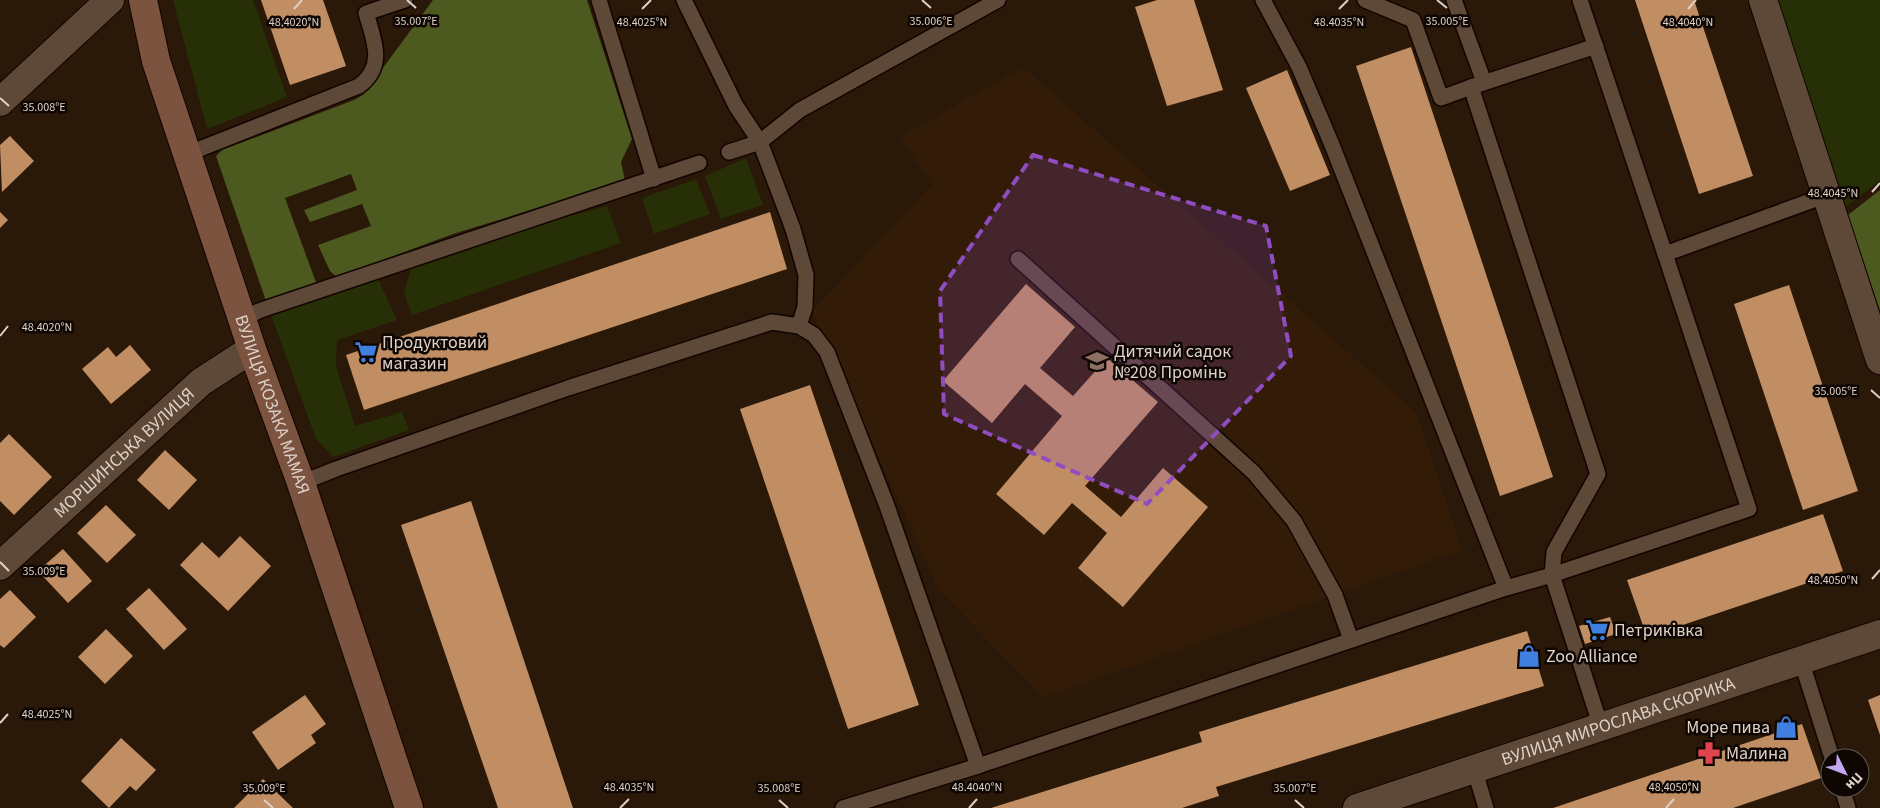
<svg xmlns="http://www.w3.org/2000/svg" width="1880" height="808" viewBox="0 0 1880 808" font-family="'Source Sans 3',sans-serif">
<rect width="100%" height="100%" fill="#2a1808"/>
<path fill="#331c07" d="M1023,67L1416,412L1462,550L1043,698L939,590L812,311L932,185L900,137Z"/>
<g fill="#262f05">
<path d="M173,0H253L287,97L207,129Z"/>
<path d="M1777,0H1880V180L1846,207Z"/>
<path d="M746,158L763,205L721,219L705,176Z"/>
<path d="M696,179L710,214L654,234L642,198Z"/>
<path d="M607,206L621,243L412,315L404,293L412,265L498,236Z"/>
<path d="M378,279L397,320L337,340L336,366L355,426L402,412L409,430L333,457L316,439L271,315Z"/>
</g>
<g fill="#4c591f">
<path d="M433,0H587L632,139L621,162L625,181L453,234L337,277L330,271L318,245L371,226L362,204L310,222L304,210L357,190L351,174L285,198L317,285L266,301L216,156L222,150L354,100L363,95Z"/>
<path d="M1880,190V311L1848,215Z"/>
</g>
<g fill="#c18e64">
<path d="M261,0H323L346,66L290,85Z"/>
<path d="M1157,0H1194L1223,90L1167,106L1135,7Z"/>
<path d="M1635,0H1694L1753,176L1699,194Z"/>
<path d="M1411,47L1553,477L1500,496L1356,66Z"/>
<path d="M1287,70L1330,175L1290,191L1246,88Z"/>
<path d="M10,136L34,161L2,192L0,145Z"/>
<path d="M0,212L8,220L0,228Z"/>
<path d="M770,212L787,269L364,410L346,355Z"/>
<path d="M1026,284L1075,327L1040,368L1073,396L1107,358L1158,402L1085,486L1121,517L1163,468L1208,507L1123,607L1078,568L1107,533L1072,503L1044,535L996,494L1062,416L1025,384L992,423L943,381Z"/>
<path d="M1789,285L1858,491L1803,510L1734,304Z"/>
<path d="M130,345L151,370L111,404L82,369L108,347L116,357Z"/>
<path d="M810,385L919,705L848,729L740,409Z"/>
<path d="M9,434L52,477L14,515L0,501V443Z"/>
<path d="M165,450L197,480L169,510L137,480Z"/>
<path d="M471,501L573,808H498L401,525Z"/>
<path d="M106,505L136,535L107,563L77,533Z"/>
<path d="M1823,514L1843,571L1647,637L1627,580Z"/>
<path d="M240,536L271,566L228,611L180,565L202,542L219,558Z"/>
<path d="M63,549L92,581L68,603L38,571Z"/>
<path d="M149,588L187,629L164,650L126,609Z"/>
<path d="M10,590L36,617L4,648L0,645V599Z"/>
<path d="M1610,617L1616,634L1585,644L1579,626Z"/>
<path d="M106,629L133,656L105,684L78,657Z"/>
<path d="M1527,631L1544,686L1216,787L1219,796L1182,808H991L1202,742L1199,732Z"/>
<path d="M305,695L326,724L311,735L316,743L278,770L252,732Z"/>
<path d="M1880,695V735L1868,700Z"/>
<path d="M1802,724L1821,778L1733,808H1553Z"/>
<path d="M121,738L156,770L136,791L130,786L109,808L81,781Z"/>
<path d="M263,779L293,808H234Z"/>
</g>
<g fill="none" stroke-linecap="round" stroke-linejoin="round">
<defs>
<g id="lane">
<path d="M599,0L654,179"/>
<path d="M684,0L736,106L760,142L793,229L806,275L805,307L799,326"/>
<path d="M1263,0L1299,67L1332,145L1506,588L1552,575L1601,727"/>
<path d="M1365,0L1413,20L1441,98L1471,87"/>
<path d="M1454,0L1484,82"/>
<path d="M1580,0L1665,254L1827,195"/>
<path d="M1596,46L1471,87L1598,474L1554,552L1552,575L1749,509L1665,254"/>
<path d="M729,152L760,142L800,110L998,0"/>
<path d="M187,154L359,86C386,66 374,40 366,13L405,0"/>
<path d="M1018,259L1254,473L1294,521L1335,595L1351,640"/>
<path d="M242,319L261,310L699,163"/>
<path d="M301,483L336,469L568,388L772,322L799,326L814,335L827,352L887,506L978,766L1506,588"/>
<path d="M1801,660L1832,758"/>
<path d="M1474,768L1486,808"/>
<path d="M1842,788L1848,808"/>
<path d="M843,808L978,766"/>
</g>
<g id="street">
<path d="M1763,0L1880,360"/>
<path d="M0,102L110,0"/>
<path id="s1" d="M0,566L201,382L252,349"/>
<path id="s2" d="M1357,808L1880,634"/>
</g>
<g id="secondary">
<path id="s3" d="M143,0L156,61L252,349L301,483L409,808"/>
</g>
</defs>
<use href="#lane" stroke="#120400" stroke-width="18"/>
<use href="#street" stroke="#120400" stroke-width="30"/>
<use href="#secondary" stroke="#120400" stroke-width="30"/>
<use href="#lane" stroke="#5e4938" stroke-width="15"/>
<use href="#street" stroke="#5e4938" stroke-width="28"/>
<use href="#secondary" stroke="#7b533f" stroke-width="28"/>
</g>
<path fill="#8f4dc1" fill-opacity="0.2" stroke="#8f4dc1" stroke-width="4" stroke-dasharray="10 6" stroke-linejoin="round" d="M1033,155L1266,226L1291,356L1147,504L944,414L940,291Z"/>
<path fill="none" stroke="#ded1c7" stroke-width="2" d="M407,0L416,8M922,0L931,8M1437,0L1447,8M294,9L302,0M642,9L651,0M1339,9L1348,0M1688,9L1696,0M0,98L9,106M1872,192L1880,183M0,336L8,326M1871,390L1880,398M0,562L9,571M1872,579L1880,570M0,723L8,714M264,800L273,808M779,800L788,808M1295,800L1304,808M620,808L629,799M969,808L977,799M1666,808L1674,799"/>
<defs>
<symbol id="supermarket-bare" viewBox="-9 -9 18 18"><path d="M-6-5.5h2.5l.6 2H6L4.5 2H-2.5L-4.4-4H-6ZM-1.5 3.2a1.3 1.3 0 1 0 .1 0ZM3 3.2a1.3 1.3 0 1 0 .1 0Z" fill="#3f7fe0" stroke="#0d0602" stroke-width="2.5" paint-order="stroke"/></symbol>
<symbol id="school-bare" viewBox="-9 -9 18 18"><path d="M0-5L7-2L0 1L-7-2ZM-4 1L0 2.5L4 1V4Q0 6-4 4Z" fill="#8d6e63" stroke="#0d0602" stroke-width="2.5" paint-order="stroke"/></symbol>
<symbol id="shop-bare" viewBox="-9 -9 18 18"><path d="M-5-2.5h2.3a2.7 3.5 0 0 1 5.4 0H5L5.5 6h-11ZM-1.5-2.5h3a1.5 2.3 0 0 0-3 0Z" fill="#3f7fe0" stroke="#0d0602" stroke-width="2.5" paint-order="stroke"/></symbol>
<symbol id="pharmacy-bare" viewBox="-9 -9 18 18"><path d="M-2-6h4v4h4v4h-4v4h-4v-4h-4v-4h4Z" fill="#e0444e" stroke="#0d0602" stroke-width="2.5" paint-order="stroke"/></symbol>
</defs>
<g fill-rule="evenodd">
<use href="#supermarket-bare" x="350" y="336" width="32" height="32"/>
<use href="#school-bare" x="1081" y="345" width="32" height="32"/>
<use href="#supermarket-bare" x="1581" y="614" width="32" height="32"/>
<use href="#shop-bare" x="1513" y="640" width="32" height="32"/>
<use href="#shop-bare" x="1770" y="711" width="32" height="32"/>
<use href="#pharmacy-bare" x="1693" y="737" width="32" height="32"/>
</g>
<g text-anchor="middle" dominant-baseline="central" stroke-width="5" stroke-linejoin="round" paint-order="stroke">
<g font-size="18" fill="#ded1c7" stroke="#0d0602" text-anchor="start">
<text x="382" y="342">Продуктовий<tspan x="382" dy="21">магазин</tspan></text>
<text x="1114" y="351">Дитячий садок<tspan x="1114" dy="21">№208 Промінь</tspan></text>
<text x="1614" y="630">Петриківка</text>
<text x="1546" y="656">Zoo Alliance</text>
<text x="1770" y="727" text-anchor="end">Море пива</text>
<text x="1726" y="753">Малина</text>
</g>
<g font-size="18" fill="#ded1c7" stroke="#0d0602">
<text stroke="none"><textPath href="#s3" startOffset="425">ВУЛИЦЯ КОЗАКА МАМАЯ</textPath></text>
<text stroke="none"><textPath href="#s1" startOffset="168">МОРШИНСЬКА ВУЛИЦЯ</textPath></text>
<text stroke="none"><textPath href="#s2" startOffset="275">ВУЛИЦЯ МИРОСЛАВА СКОРИКА</textPath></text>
</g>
</g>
<g font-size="12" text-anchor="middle" fill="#ded1c7" stroke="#0d0602" stroke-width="5" stroke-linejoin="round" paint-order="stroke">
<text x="931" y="25">35.006°E</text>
<text x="1447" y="25">35.005°E</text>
<text x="416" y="25">35.007°E</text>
<text x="294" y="26">48.4020°N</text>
<text x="642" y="26">48.4025°N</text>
<text x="1339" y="26">48.4035°N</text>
<text x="1688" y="26">48.4040°N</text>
<text x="44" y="111">35.008°E</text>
<text x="1833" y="197">48.4045°N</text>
<text x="47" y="331">48.4020°N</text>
<text x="1836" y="395">35.005°E</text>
<text x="44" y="575">35.009°E</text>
<text x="1833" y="584">48.4050°N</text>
<text x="47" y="718">48.4025°N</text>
<text x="629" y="791">48.4035°N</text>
<text x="977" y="791">48.4040°N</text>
<text x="1674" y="791">48.4050°N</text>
<text x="264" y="792">35.009°E</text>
<text x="779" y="792">35.008°E</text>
<text x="1295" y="792">35.007°E</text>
</g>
<g transform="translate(1845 773) rotate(132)"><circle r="24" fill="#0d0602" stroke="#615751"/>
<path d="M0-4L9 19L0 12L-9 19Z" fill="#c3a7f2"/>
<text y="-8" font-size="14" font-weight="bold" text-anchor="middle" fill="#ded1c7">Пн</text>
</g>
</svg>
